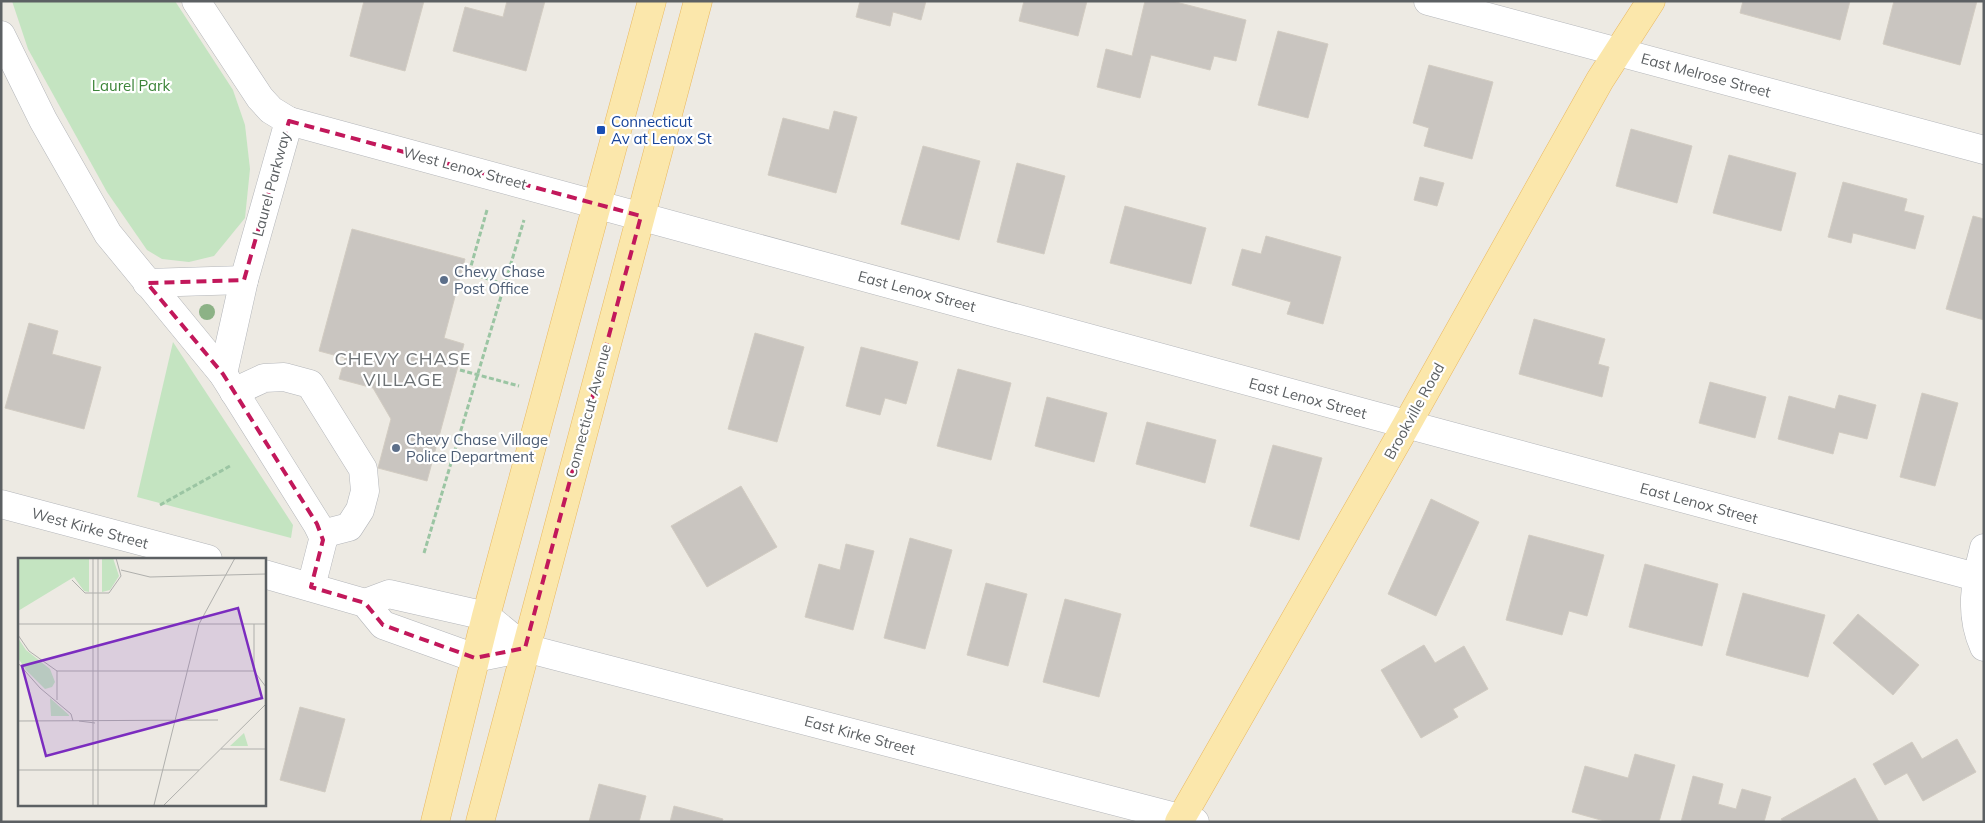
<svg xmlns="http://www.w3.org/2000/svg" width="1985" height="823" viewBox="0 0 1985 823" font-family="Mulish,sans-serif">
<rect width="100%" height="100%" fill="#edeae3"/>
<g fill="#c4e4c1">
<path d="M12,1H175L233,90L245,125L250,169L245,218L214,256L189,262L162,259L147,250L107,192L28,49Z"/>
<path d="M173,342L293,525L291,538L137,497Z"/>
</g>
<g fill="#c9c5c0" stroke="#d2ccc2">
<path d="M364,1H424L405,71L350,56Z"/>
<path d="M507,1H545L526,71L453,51L465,7L503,17Z"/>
<path d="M860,1H926L921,20L893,12L890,26L856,17Z"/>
<path d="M1024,1H1087L1078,36L1019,21Z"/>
<path d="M1145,1H1172L1246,20L1236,61L1214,56L1210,70L1151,55L1140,98L1097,87L1106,49L1132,56Z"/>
<path d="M1743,1H1850L1840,40L1740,13Z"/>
<path d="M1894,1H1977L1960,65L1883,44Z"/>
<path d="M1278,31L1328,44L1308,118L1258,105Z"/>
<path d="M1429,65L1493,82L1472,159L1424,146L1429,128L1413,123Z"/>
<path d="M834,111L857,117L836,193L768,175L783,118L829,130Z"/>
<path d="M1631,129L1692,146L1677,203L1616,186Z"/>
<path d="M923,146L980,161L959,240L901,224Z"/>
<path d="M1729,155L1796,173L1781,231L1713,213Z"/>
<path d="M1017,163L1065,176L1044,254L997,242Z"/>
<path d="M1420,177L1444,183L1437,206L1414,200Z"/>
<path d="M1843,182L1907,199L1904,211L1924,216L1915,249L1853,233L1851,243L1828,237Z"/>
<path d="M1125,206L1206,228L1191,284L1110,263Z"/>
<path d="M1973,216L1984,219V320L1946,309Z"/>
<path d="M352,229L465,259L444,338L464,344L427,481L378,468L391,419L373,388L339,379L345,358L319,351Z"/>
<path d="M1266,236L1341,257L1323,324L1287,314L1291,302L1232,285L1242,249L1261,254Z"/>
<path d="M1534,319L1605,339L1598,364L1609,367L1602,397L1519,374Z"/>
<path d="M29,323L58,331L52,354L101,367L84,429L5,408Z"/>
<path d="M755,333L804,347L777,442L728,429Z"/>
<path d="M861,347L918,362L906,404L885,398L880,415L846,406Z"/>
<path d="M958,369L1011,383L991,460L937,446Z"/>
<path d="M1710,382L1766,397L1755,438L1699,423Z"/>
<path d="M1922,393L1958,403L1935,486L1900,477Z"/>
<path d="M1839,395L1876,405L1867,439L1839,432L1833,454L1778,439L1789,396L1835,409Z"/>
<path d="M1047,397L1107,413L1094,462L1035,446Z"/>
<path d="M1147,422L1216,440L1205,483L1136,464Z"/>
<path d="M1273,445L1322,458L1299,540L1250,526Z"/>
<path d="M741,486L777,547L707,587L671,526Z"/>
<path d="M1431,499L1479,522L1436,616L1388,594Z"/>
<path d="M1529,535L1604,555L1587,616L1569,611L1562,635L1506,620Z"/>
<path d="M910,538L952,550L925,649L884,638Z"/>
<path d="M846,544L874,551L853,630L805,617L819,564L840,570Z"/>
<path d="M1645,564L1718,584L1702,646L1629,627Z"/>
<path d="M986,583L1027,594L1008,666L967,655Z"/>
<path d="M1743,593L1825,615L1808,677L1726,655Z"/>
<path d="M1065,599L1121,614L1099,697L1043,682Z"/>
<path d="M1858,614L1919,665L1893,695L1833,643Z"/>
<path d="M1424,645L1435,663L1464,646L1488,689L1453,709L1458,717L1421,738L1381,670Z"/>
<path d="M300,707L345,719L325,792L280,780Z"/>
<path d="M1957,739L1976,772L1923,801L1907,773L1885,785L1873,764L1912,742L1922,759Z"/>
<path d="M1635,754L1675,765L1659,822H1608L1572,812L1585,766L1628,778Z"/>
<path d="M1693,776L1723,784L1718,804L1736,809L1742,789L1771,797L1764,822H1681Z"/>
<path d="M1855,778L1879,822H1783L1781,819Z"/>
<path d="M599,784L646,796L639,822H589Z"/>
<path d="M674,806L723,819L722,822H670Z"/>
</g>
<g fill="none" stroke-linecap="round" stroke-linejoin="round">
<defs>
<g id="minor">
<path d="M196,1L260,98L271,110L289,121L1361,412L1976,577"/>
<path d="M1428,1L1984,150"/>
<path d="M1,35L43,120L108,234L223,374L317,524L322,534L323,540L311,587"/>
<path d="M147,283L244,280"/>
<path d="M223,374L244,280L289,121"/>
<path d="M234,392L264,378L284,377L310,384L363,469L365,491L360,510L349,527L322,534"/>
<path d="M1,504L208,559"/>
<path d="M1984,548C1975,582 1969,614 1984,647"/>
<path d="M264,574L365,603L383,625L475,658L525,648"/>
<path d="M365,603L389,594L486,616L525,648L1195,822"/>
</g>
<g id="major">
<path d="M435,822L486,616L652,1"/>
<path d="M480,822L698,1"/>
<path d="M1179,822L1407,424L1600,80L1651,1"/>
</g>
</defs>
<use href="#minor" stroke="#b4b6ba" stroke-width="29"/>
<use href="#major" stroke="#eab85f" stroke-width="29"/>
<g stroke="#9bc5a3" stroke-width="3" stroke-dasharray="5 2.5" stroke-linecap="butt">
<path d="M487,210L469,273L504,284"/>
<path d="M460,370L519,386"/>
<path d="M160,505L230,466"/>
<path d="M424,553L524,220"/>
</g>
<use href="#minor" stroke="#fff" stroke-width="28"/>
<use href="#major" stroke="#fbe7ab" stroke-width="28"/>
</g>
<circle fill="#8cb286" cx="207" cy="312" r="8"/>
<path fill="none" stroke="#c2185b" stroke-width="4" stroke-dasharray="10 6" stroke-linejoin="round" d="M289,121L641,216L525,648L475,658L383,625L365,603L311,587L323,540L317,524L223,374L147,283L244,280Z"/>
<rect fill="#1a4fb4" stroke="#fff" stroke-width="2" x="596" y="125" width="10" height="10" rx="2.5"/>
<g fill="#5c6f8a" stroke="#fff" stroke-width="2">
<circle cx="444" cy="280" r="5"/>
<circle cx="396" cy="448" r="5"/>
</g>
<g text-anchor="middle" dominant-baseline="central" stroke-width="4.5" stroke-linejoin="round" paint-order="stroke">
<g font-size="15" fill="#5c6063" stroke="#fff">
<text transform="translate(1706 75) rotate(15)">East Melrose Street</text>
<text transform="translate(465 168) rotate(15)">West Lenox Street</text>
<text transform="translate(271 184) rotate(-75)">Laurel Parkway</text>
<text transform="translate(917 291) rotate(15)">East Lenox Street</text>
<text transform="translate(1308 398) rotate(15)">East Lenox Street</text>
<text transform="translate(588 411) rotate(-75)">Connecticut Avenue</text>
<text transform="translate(1414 411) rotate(-61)">Brookville Road</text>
<text transform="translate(1699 503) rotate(15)">East Lenox Street</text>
<text transform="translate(90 528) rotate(15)">West Kirke Street</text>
<text transform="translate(860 735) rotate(15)">East Kirke Street</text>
</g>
<g font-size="15" fill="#3c8439" stroke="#fff">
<text x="131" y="85">Laurel Park</text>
</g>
<g font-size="15" fill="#164399" stroke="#fff" text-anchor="start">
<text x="611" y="121">Connecticut<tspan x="611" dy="17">Av at Lenox St</tspan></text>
</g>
<g font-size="15" fill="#4e5e75" stroke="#fff" text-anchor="start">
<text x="454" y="271">Chevy Chase<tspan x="454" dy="17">Post Office</tspan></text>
<text x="406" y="439">Chevy Chase Village<tspan x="406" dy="17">Police Department</tspan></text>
</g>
<g font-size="18" letter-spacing="1" fill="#6d7275" stroke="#fff">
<text x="403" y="358">CHEVY CHASE<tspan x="403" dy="21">VILLAGE</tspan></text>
</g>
</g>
<g transform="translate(18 558)">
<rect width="248" height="248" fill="#edeae3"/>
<path d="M0,0H71V34L66,33L56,19L0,53ZM84,0H95L101,18L92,32L84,34ZM0,80L8,92L32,111L37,124L34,129L27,131L8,112L0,100ZM32,140L51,157V158H33ZM226,175L230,188H212Z" fill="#c4e4c1"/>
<path fill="none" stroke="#afafac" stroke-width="1" d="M75,0V247M80,0V247M103,12L132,19L248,16M54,22L67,35H91L103,18L98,0M0,66H248M236,66V113L248,129M0,77L11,93L39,113M0,105L22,130L53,156L55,163M39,113H236M39,113V142M0,163L200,162M61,163L77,165M203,191H248M0,212H181M136,247L181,66L217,0M146,247L248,146"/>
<path fill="#7b2cbf" fill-opacity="0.15" stroke="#7b2cbf" stroke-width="2.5" d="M220,50L244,140L28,198L4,108Z"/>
<rect width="248" height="248" fill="none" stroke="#5c6063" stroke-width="2.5"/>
</g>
<rect width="1985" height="823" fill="none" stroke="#5c6063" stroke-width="5"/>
</svg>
